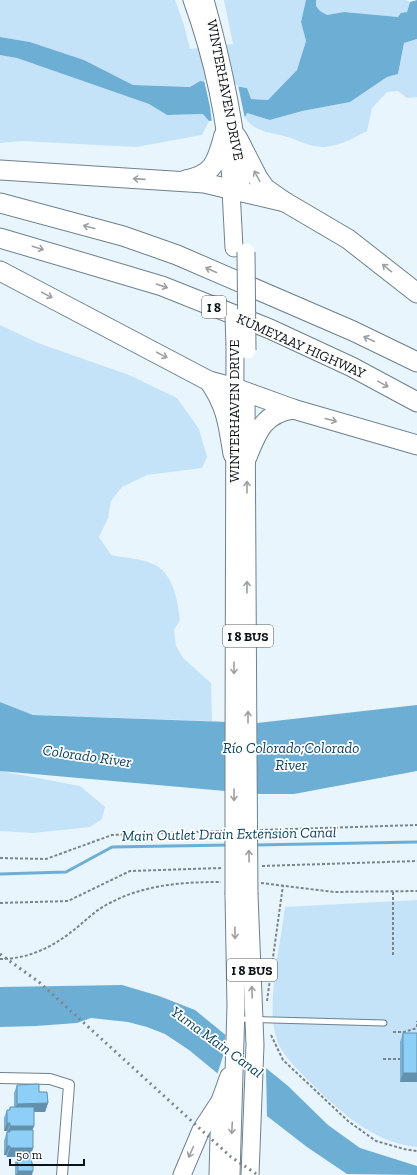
<svg xmlns="http://www.w3.org/2000/svg" width="417" height="1175" viewBox="0 0 417 1175" font-family="'Zilla Slab',serif">
<rect width="100%" height="100%" fill="#e8f5fd"/>
<g fill="#c4e3f8">
<path d="M0,0H175L184,25L190,49L233,44L224,0H306L301,22L306,41L297,70L268,100L250,99L247,88L200,81L190,87L133,85L84,60L30,42L0,37Z"/>
<path d="M316,0H406L410,2L407,12L398,17L344,12L327,15L320,11L316,6Z"/>
<path d="M417,39V97L407,98L398,91L387,92L372,108L367,131C353,138 340,146 324,147C310,147 300,141 288,137C274,133 252,132 245,117L247,113L270,120L302,111L350,102L387,77L398,74L404,43Z"/>
<path d="M0,55L17,58L149,104L167,115L204,114L209,121L202,135L136,147L22,141L0,143Z"/>
<path d="M0,325L38,343L129,375L177,398L199,429L207,457L202,468L147,475L122,487L111,501L108,518L99,537L111,555C124,558 140,558 153,564C174,573 177,600 180,620L174,630L176,646L183,658L211,683L212,721L33,715L0,702Z"/>
<path d="M0,771L80,786L105,807L102,819L90,827L33,833L0,831Z"/>
<path d="M417,900V1147C373,1143 338,1110 308,1080C296,1067 281,1055 276,1037C266,1005 281,942 285,907Z"/>
</g>
<g fill="#6daed5">
<path d="M306,0H316V6L320,11L327,15L344,12L398,17L401,13L407,12L410,2L417,0V39L404,43L398,74L387,77L350,102L302,111L270,120L247,113L245,117L209,121L203,114L167,115L149,104L17,58L0,55V37L30,42L84,60L133,85L190,87L200,81L247,88L251,99L268,100L297,70L306,41L301,22Z"/>
<path d="M0,702L33,715L257,723L417,705V771L294,794H258L0,771Z"/>
<path d="M122,985L159,996L195,1010L288,1086L328,1125L360,1148L417,1166V1175L347,1174L307,1147L254,1106L228,1082L189,1050L165,1034L147,1027L128,1022L91,1018L77,1023L36,1026L0,1027V987Z"/>
</g>
<g fill="#e8f5fd">
<path d="M204,80L238,85L245,119L212,123L210,107Z"/>
<path d="M226,1031L266,1065L267,1119L217,1075L223,1056Z"/>
</g>
<g fill="none" stroke-linecap="round" stroke-linejoin="round">
<g stroke="#6daed5" stroke-width="3">
<path d="M255,845L417,842"/>
<path d="M0,874L66,872L112,847L229,845"/>
</g>
<defs>
<path id="service" d="M238,1019L384,1023"/>
<path id="minor" d="M0,1078L50,1079L69,1085L62,1175"/>
<g id="secondary">
<path d="M191,0C213,60 226,126 231,190"/>
<path d="M206,0C224,63 237,128 243,194"/>
</g>
<g id="primary">
<path d="M231,190L234,248"/>
<path d="M246,394L248,756"/>
<path d="M234,756L235,345"/>
<path d="M249,895L255,1045L250,1175"/>
<path d="M182,1175L201,1130L220,1101L229,1076"/>
<path d="M218,1175L220,1101"/>
<path d="M231,1175L236,1006L234,895"/>
</g>
<g id="motorway">
<path d="M237,137L258,178L265,188L285,202L348,239L417,293"/>
<path d="M0,170L204,183L285,202"/>
<path d="M185,180C214,175 217,161 224,135"/>
<path d="M0,203L123,236L177,255L353,331L417,362"/>
<path d="M0,238L162,286L270,329L352,367L417,402"/>
<path d="M0,271L209,381C227,407 228,424 233,454"/>
<path d="M209,381L235,388L293,409L417,445"/>
<path d="M247,457C257,432 264,413 293,409"/>
</g>
</defs>
<use href="#service" stroke="#6d818d" stroke-width="7"/>
<use href="#minor" stroke="#6d818d" stroke-width="12"/>
<use href="#secondary" stroke="#6d818d" stroke-width="17"/>
<use href="#primary" stroke="#6d818d" stroke-width="19"/>
<use href="#motorway" stroke="#6d818d" stroke-width="21"/>
<g stroke="#7a848b" stroke-width="2" stroke-dasharray="3 2" stroke-linecap="butt">
<path d="M260,830L417,825"/>
<path d="M0,858L46,859L112,835L222,831"/>
<path d="M262,866L417,861"/>
<path d="M261,883L334,892L417,891"/>
<path d="M393,892V957"/>
<path d="M0,903L68,901L130,871L222,868"/>
<path d="M0,959C26,959 49,949 70,933C82,924 92,913 106,905C142,885 180,882 221,882"/>
<path d="M267,1001L283,885"/>
<path d="M417,1027V1021"/>
<path d="M393,1032H404L417,1028"/>
<path d="M271,1035L283,1060L348,1121L376,1141L404,1149L417,1151"/>
<path d="M383,1059H400"/>
</g>
<use href="#service" stroke="#fff" stroke-width="5"/>
<use href="#minor" stroke="#fff" stroke-width="10"/>
<use href="#secondary" stroke="#fff" stroke-width="15"/>
<use href="#primary" stroke="#fff" stroke-width="17"/>
<use href="#motorway" stroke="#fff" stroke-width="19"/>
<path stroke="#7c868c" stroke-width="3" stroke-dasharray="2 4" stroke-linecap="butt" d="M0,954L39,982L231,1157L258,1175"/>
<defs>
<g id="primary-bridge">
<path d="M246,252L247,350"/>
<path d="M234,317L235,345"/>
<path d="M234,756V895"/>
<path d="M248,756L249,895"/>
</g>
</defs>
<use href="#primary-bridge" stroke="#6d818d" stroke-width="19" stroke-linecap="butt"/>
<use href="#primary-bridge" stroke="#fff" stroke-width="17"/>
</g>
<g fill="#79b2d4">
<path d="M403,1033L417,1082H400V1042Z"/>
<path d="M17,1085L39,1092L48,1103L45,1112H34V1126L32,1130L33,1148L30,1157H7L6,1155H4V1141L7,1131H4V1118L7,1110H9L10,1107H14V1093Z"/>
<path d="M17,1157L32,1164V1175H15V1163Z"/>
</g>
<g fill="#6391ad">
<path d="M403,1073H417V1082H400Z"/>
<path d="M48,1103L45,1112H14L17,1104Z"/>
<path d="M7,1123H10L7,1131H4Z"/>
<path d="M10,1126H34L31,1134L10,1132V1130L9,1134H7Z"/>
<path d="M7,1146H10L6,1155H4Z"/>
<path d="M10,1148H33L30,1157H7Z"/>
<path d="M18,1171H33L32,1175H16Z"/>
</g>
<g fill="#8dcff7" stroke="#6391ad">
<rect x="403" y="1033" width="14" height="40"/>
<path d="M39,1084V1092H47L48,1103L17,1104V1085Z"/>
<path d="M10,1107H34V1126H10V1123H7V1110H10Z"/>
<path d="M10,1130H33V1148H10V1146H7V1132H10Z"/>
<path d="M17,1157H31L32,1164H33V1171H18Z"/>
</g>
<defs><path id="oneway-shaft" d="M-6 0H5M1.5-3L5.5 0L1.5 3" fill="none" stroke-width="1.6" stroke-linecap="round" stroke-linejoin="round"/></defs>
<g stroke="#9da0a2">
<use href="#oneway-shaft" transform="translate(257 176) rotate(-118)"/>
<use href="#oneway-shaft" transform="translate(139 179) rotate(-176)"/>
<use href="#oneway-shaft" transform="translate(89 227) rotate(-165)"/>
<use href="#oneway-shaft" transform="translate(38 248) rotate(17)"/>
<use href="#oneway-shaft" transform="translate(387 268) rotate(-141)"/>
<use href="#oneway-shaft" transform="translate(211 270) rotate(-156)"/>
<use href="#oneway-shaft" transform="translate(162 286) rotate(19)"/>
<use href="#oneway-shaft" transform="translate(47 295) rotate(28)"/>
<use href="#oneway-shaft" transform="translate(369 339) rotate(-155)"/>
<use href="#oneway-shaft" transform="translate(162 355) rotate(28)"/>
<use href="#oneway-shaft" transform="translate(383 384) rotate(29)"/>
<use href="#oneway-shaft" transform="translate(331 420) rotate(15)"/>
<use href="#oneway-shaft" transform="translate(247 487) rotate(-90)"/>
<use href="#oneway-shaft" transform="translate(247 587) rotate(-90)"/>
<use href="#oneway-shaft" transform="translate(234 668) rotate(90)"/>
<use href="#oneway-shaft" transform="translate(248 717) rotate(-90)"/>
<use href="#oneway-shaft" transform="translate(234 795) rotate(90)"/>
<use href="#oneway-shaft" transform="translate(249 856) rotate(-91)"/>
<use href="#oneway-shaft" transform="translate(235 933) rotate(89)"/>
<use href="#oneway-shaft" transform="translate(252 992) rotate(-92)"/>
<use href="#oneway-shaft" transform="translate(232 1128) rotate(93)"/>
<use href="#oneway-shaft" transform="translate(191 1152) rotate(114)"/>
</g>
<g text-anchor="middle" dominant-baseline="central" stroke-width="3.5" stroke-linejoin="round" paint-order="stroke">
<g fill="#fff" stroke="#54595d" stroke-width="1">
<rect x="202" y="296" width="24" height="22" rx="3"/>
<rect x="223" y="625" width="50" height="22" rx="3"/>
<rect x="227" y="959" width="50" height="22" rx="3"/>
</g>
<g font-size="13" font-weight="bold" fill="#0b1217">
<text x="214" y="307">I 8</text>
<text x="248" y="636">I 8 BUS</text>
<text x="252" y="970">I 8 BUS</text>
</g>
<g font-size="14" fill="#0b1217" stroke="#fff">
<text transform="translate(225 90) rotate(79)">WINTERHAVEN DRIVE</text>
<text transform="translate(301 346) rotate(24)">KUMEYAAY HIGHWAY</text>
<text transform="translate(234 411) rotate(-90)">WINTERHAVEN DRIVE</text>
</g>
<g font-size="15" font-style="italic" fill="#0b425d" stroke="#fff">
<text x="291" y="748">Río Colorado;Colorado<tspan x="291" dy="17">River</tspan></text>
<text transform="translate(87 756) rotate(8)">Colorado River</text>
<text transform="translate(229 834) rotate(-1)">Main Outlet Drain Extension Canal</text>
<text transform="translate(217 1042) rotate(36)">Yuma Main Canal</text>
</g>
</g>
<path d="M10 1159v6h74v-6" fill="none" stroke="#0b1217" stroke-width="2"/>
<text x="16" y="1159" font-size="12" fill="#0b1217" stroke="#ffffff" stroke-width="3" paint-order="stroke">50 m</text>
</svg>
